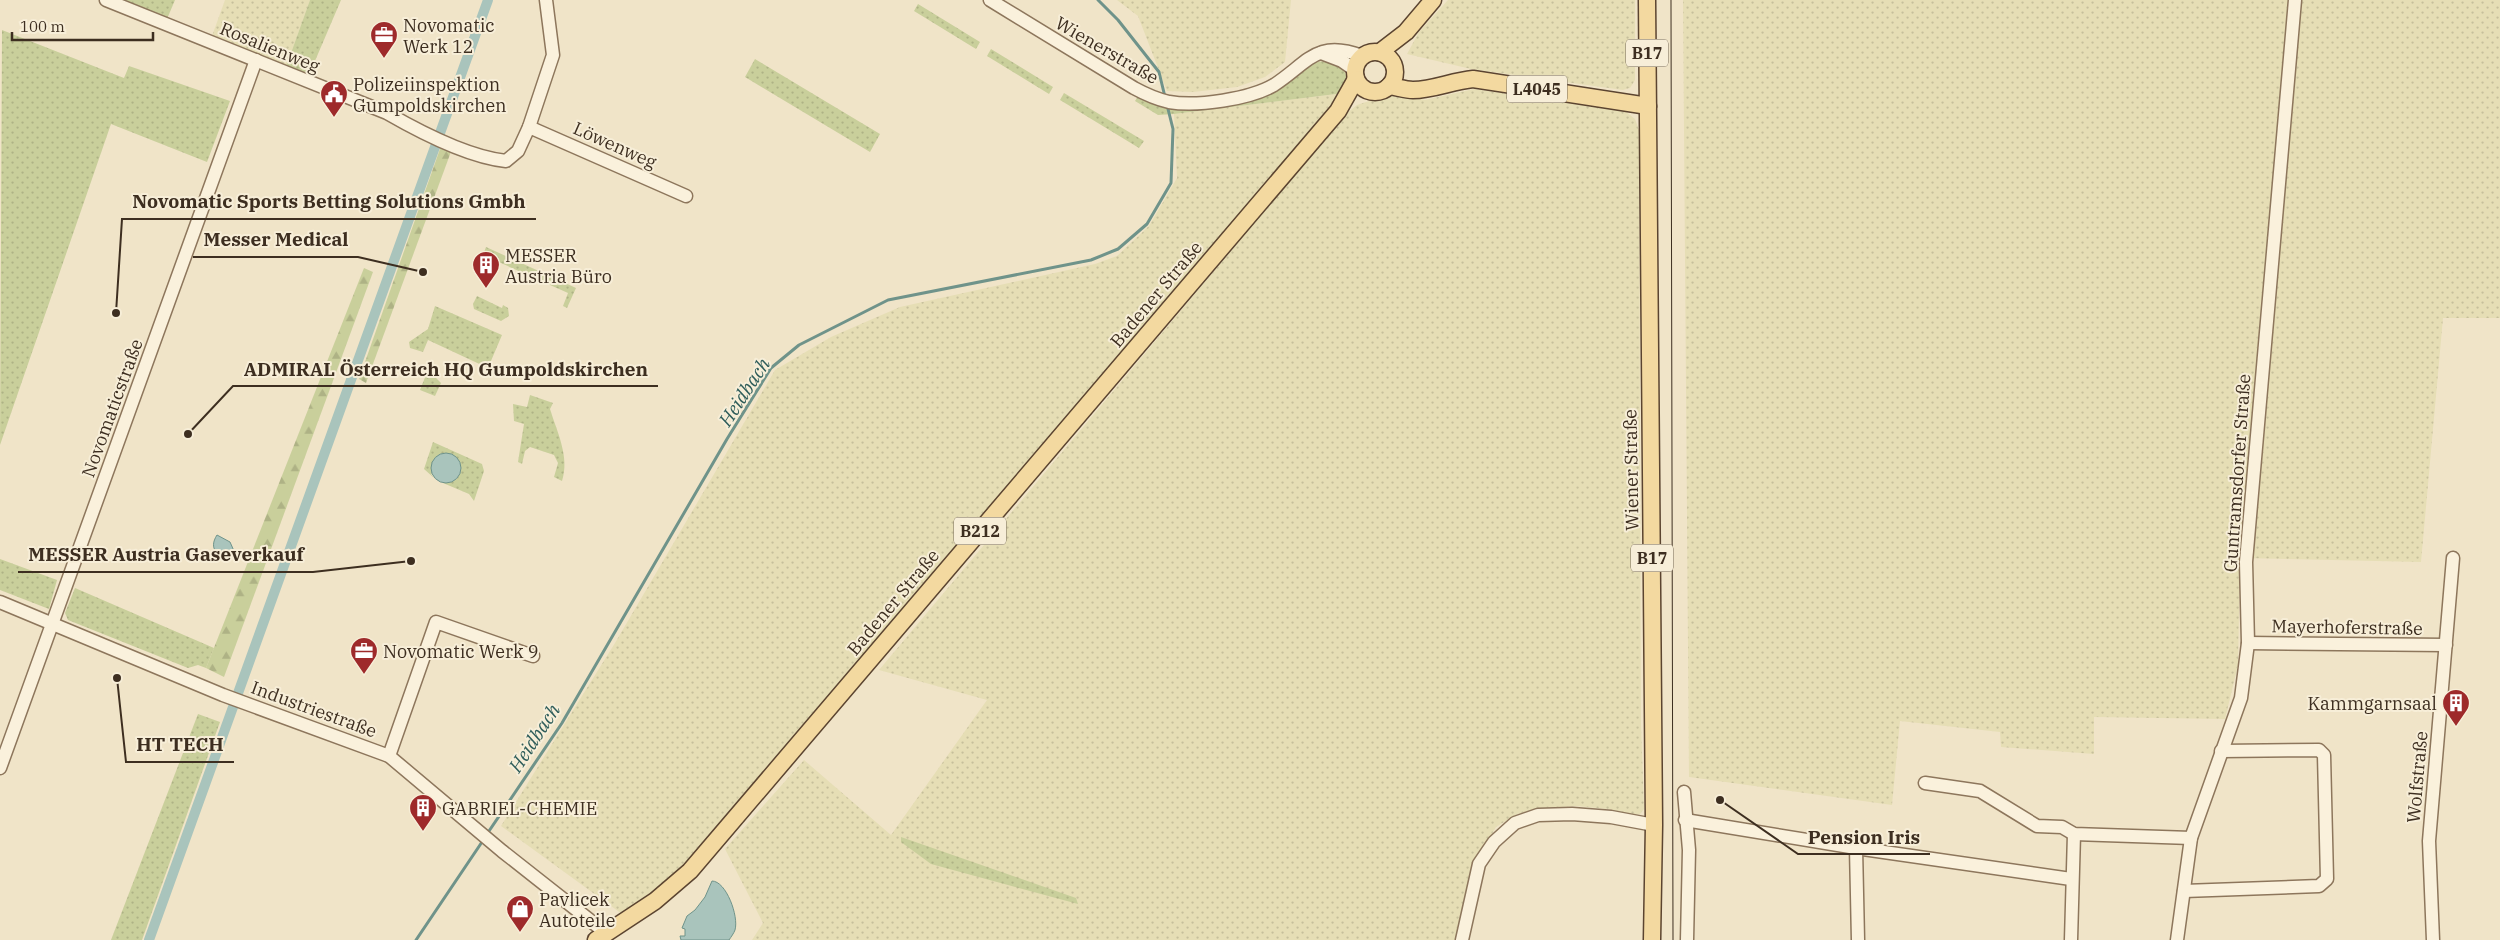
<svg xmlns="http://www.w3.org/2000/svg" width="2500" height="940" viewBox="0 0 2500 940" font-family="'IBM Plex Serif',serif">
<defs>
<pattern id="farmland-dots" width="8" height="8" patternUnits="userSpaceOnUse" patternTransform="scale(1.25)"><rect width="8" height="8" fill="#e6deb5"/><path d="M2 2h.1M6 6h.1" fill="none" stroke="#c6bf9b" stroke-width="1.8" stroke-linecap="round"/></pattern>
<pattern id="grass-dots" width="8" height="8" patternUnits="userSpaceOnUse" patternTransform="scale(1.25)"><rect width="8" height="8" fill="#c9cf9b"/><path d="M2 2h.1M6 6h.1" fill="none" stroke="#aeb285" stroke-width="1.8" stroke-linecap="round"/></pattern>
<pattern id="forest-firs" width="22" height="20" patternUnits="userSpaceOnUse" patternTransform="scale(1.25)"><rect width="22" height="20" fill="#c9cf9b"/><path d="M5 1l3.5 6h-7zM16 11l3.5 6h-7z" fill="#aeb285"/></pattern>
</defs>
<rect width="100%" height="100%" fill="#f0e4c8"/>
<g fill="url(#farmland-dots)">
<path d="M225,0H310L286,67L212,36Z"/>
<path d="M1117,0H1291L1285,62L1265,77L1237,87L1193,92L1167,91L1138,16Z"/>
<path d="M1448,0H1635V80L1630,88L1623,90L1471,69L1407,54L1419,32Z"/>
<path d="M1683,0H2500V318H2443L2421,562L2240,558L2238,665L2225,719L2094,717V754L2001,747L2000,732L1900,721L1892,805L1689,777Z"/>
<path d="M1474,89L1625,111L1635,119L1639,130L1641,724L1644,809L1640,814L1632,815L1608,809L1576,806L1537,809L1517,814L1496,827L1473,866L1455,940H752L763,923L725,849L804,760L891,835L987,700L879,670L1346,114L1357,105L1369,101L1399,94L1425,100Z"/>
<path d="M1344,93L689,865L653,894L622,914L501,826L615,643L775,370L831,337L900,307L1095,264L1117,256L1149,226L1177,178L1174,114Z"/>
</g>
<g fill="url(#grass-dots)">
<path d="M122,0H175L167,19Z"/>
<path d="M310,0H341L309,75L286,67Z"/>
<path d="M918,4L980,42L976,49L914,11Z"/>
<path d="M2,30L124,78L129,66L230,101L207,162L111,124L0,445Z"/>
<path d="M991,49L1053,87L1049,94L987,56Z"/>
<path d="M755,59L880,134L870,152L745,77Z"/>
<path d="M1328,61C1347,67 1349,75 1344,93L1174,114L1158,115L1135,101L1138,96L1236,102L1316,62Z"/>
<path d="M1064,93L1144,141L1139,148L1060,100Z"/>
<path d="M486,247L576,288L567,308L563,306L568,293L483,255Z"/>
<path d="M477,296L502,308L503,305L508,308L509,316L501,321L474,309L473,304Z"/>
<path d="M435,306L502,335L488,368L428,340L423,352L410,348L409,342L428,329Z"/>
<path d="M428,370L441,383L435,396L420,390Z"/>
<path d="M530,395L553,403L550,409C557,432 570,457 562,481L554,477L558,463L554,455L530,447L525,451L522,464L518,462L524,424L514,421L513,404L527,407Z"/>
<path d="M433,442L482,464L484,471L474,501L469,494L443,483L457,479L461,470L459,461L431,474L434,478L424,469Z"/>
<path d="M0,559L57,580L49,609L0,590Z"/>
<path d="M75,588L214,648L206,668L198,665L188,668L68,620L65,613Z"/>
<path d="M198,714L220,722L142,940H111Z"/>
<path d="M901,837L1076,898L1078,904L931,864L901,842Z"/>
</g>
<g fill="url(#forest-firs)">
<path d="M441,146L452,149L366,383L359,379Z"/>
<path d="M364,268L373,272L224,677L206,668Z"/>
</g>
<g fill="#a9c4bc" stroke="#6f938a">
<circle cx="446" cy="468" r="15"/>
<path d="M217,535L230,542L234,551L229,558C218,556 208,549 217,535Z"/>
<path d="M712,881C726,881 739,916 735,930C734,933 731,937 729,940H681L680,936H685V929L682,928L687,916L695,910L705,897Z"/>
</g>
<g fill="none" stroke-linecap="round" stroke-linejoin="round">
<g stroke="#6f938a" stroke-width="3">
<path d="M1098,0L1118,20L1159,72L1165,97"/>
<path d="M487,834L562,723L727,439L771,368L799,345L888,300L1091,260L1118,249L1147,224L1171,183L1173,129L1167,105"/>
<path d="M416,940L484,839"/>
</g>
<path stroke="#a9c4bc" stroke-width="10" d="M149,940L488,0"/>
<defs>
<g id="minor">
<path d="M106,0L387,113C420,132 468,157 506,161L518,151L529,127L553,55L546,0"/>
<path d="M990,0L1134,88C1145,94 1156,99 1169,102C1197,107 1250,99 1274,85C1308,63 1316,39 1362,56"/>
<path d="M1321,53L1342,61L1355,70"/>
<path d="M529,127L686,196"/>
<path d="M0,602L223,695L389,756L502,851L606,933"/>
<path d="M2248,643L2446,645"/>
<path d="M389,756L436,622L533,656"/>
<path d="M0,768L256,60"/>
<path d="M1925,783L1980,791L2037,826L2062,827L2074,834L2191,838"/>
<path d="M1684,792L1689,850L1687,940"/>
<path d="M1685,820L1856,848L2071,879"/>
<path d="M1856,848L1858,940"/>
<path d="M2184,891L2319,886L2327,879L2324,755L2319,750L2221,751"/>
<path d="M1462,940L1479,864L1494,842L1515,823L1538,815L1572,814L1611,817L1654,825"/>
<path d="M2071,940L2074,834"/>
<path d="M2177,940L2191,838L2241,698L2248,643L2246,562L2295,0"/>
<path d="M2433,940L2429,841L2453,558"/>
</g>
<g id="major">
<path d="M1647,0L1654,825L1652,940"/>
<path d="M1380,52L1406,32L1433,0"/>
<circle cx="1375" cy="72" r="20"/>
<path d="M1389,86C1397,87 1405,90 1413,90C1433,90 1452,81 1473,79L1648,106"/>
<path d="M596,940L655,901L690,871L1338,111L1356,79"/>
</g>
</defs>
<use href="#minor" stroke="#8d765c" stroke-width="15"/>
<use href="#major" stroke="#5b4430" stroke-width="19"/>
<use href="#minor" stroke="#faf1dc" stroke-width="12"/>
<use href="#major" stroke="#f3d9a0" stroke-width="16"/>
<path stroke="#3d2e20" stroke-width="1" d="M1671,0L1673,940"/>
</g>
<defs>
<symbol id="office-pin" viewBox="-11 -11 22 30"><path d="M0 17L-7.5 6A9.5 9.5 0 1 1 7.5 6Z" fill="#9e2a2b" stroke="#f7eed8"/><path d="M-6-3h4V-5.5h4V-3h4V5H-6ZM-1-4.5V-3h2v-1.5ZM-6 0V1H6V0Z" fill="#fff"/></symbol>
<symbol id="civic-pin" viewBox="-11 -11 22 30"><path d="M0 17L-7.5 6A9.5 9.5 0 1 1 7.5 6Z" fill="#9e2a2b" stroke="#f7eed8"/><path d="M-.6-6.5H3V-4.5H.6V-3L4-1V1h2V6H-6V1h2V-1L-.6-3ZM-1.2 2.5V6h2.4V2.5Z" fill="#fff"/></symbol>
<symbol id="building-pin" viewBox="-11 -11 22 30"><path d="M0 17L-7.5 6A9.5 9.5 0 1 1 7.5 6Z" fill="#9e2a2b" stroke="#f7eed8"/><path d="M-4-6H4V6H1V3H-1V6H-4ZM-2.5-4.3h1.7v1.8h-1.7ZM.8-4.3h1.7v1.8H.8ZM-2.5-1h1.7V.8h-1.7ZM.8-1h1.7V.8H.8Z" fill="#fff"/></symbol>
<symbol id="shop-pin" viewBox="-11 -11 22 30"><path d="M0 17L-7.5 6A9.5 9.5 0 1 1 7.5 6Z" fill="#9e2a2b" stroke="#f7eed8"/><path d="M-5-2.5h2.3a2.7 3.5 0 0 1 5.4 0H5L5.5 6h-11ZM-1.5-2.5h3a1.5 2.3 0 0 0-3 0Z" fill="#fff"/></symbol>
</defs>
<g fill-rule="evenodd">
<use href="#office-pin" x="368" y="19" width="32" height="43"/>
<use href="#civic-pin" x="318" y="78" width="32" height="43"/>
<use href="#building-pin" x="470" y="249" width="32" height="43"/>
<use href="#office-pin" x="348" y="635" width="32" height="43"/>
<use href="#building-pin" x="2440" y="687" width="32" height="43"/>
<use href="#building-pin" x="407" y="792" width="32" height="43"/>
<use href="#shop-pin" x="504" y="893" width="32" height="43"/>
</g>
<g text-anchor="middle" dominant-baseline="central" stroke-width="4" stroke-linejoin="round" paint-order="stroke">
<g fill="#f7eed8" stroke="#756857" stroke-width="1">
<rect x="1626" y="39.5" width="42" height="27" rx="4"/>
<rect x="1507" y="75.5" width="60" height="27" rx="4"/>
<rect x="954" y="517.5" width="52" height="27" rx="4"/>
<rect x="1631" y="544.5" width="42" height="27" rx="4"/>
</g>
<g font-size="16" font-weight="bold" fill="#3d2e20">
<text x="1647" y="53">B17</text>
<text x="1537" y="89">L4045</text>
<text x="980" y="531">B212</text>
<text x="1652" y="558">B17</text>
</g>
<g font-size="18" fill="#3d2e20" stroke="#f7eed8" text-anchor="start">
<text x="403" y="25">Novomatic<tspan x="403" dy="21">Werk 12</tspan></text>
<text x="353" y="84">Polizeiinspektion<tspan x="353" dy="21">Gumpoldskirchen</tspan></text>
<text x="505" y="255">MESSER<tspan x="505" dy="21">Austria Büro</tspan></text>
<text x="383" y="651">Novomatic Werk 9</text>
<text x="2437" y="703" text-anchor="end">Kammgarnsaal</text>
<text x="442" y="808">GABRIEL-CHEMIE</text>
<text x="539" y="899">Pavlicek<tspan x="539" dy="21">Autoteile</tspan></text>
</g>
<g font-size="18" fill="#3d2e20" stroke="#f7eed8">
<text transform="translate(270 47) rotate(22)">Rosalienweg</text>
<text transform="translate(1107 50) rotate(30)">Wienerstraße</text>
<text transform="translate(615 145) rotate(24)">Löwenweg</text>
<text transform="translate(1156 294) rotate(-50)">Badener Straße</text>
<text transform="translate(112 408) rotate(-70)">Novomaticstraße</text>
<text transform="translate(1631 470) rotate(-91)">Wiener Straße</text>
<text transform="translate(2237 473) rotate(-86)">Guntramsdorfer Straße</text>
<text transform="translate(893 602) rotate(-50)">Badener Straße</text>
<text transform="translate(2347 627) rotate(1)">Mayerhoferstraße</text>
<text transform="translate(314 709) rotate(20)">Industriestraße</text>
<text transform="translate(2417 777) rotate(-85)">Wolfstraße</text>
</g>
<g font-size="19" font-style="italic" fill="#2f5d5a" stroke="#f7eed8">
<text transform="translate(744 392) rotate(-57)">Heidbach</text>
<text transform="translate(534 738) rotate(-57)">Heidbach</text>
</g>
</g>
<path fill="none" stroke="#3d2e20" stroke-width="2" d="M116 313L122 219H536M423 272L358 257H193M188 434L233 386H658M411 561L313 572H18M117 678L126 762H234M1720 800L1798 854H1930"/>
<g fill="#3d2e20" stroke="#f7eed8" stroke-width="2">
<circle cx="116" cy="313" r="5"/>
<circle cx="423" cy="272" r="5"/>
<circle cx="188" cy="434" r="5"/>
<circle cx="411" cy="561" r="5"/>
<circle cx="117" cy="678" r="5"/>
<circle cx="1720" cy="800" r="5"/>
</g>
<g font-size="19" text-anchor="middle" font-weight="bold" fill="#3d2e20" stroke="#f7eed8" stroke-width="4" stroke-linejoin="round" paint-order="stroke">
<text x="329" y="208">Novomatic Sports Betting Solutions Gmbh</text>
<text x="276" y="246">Messer Medical</text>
<text x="446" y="376">ADMIRAL Österreich HQ Gumpoldskirchen</text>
<text x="166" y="561">MESSER Austria Gaseverkauf</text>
<text x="180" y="751">HT TECH</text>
<text x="1864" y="844">Pension Iris</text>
</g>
<path d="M12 32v8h141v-8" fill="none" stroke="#3d2e20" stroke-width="2.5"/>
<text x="20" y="32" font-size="15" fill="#3d2e20" stroke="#f7eed8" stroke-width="4" paint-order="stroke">100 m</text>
</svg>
